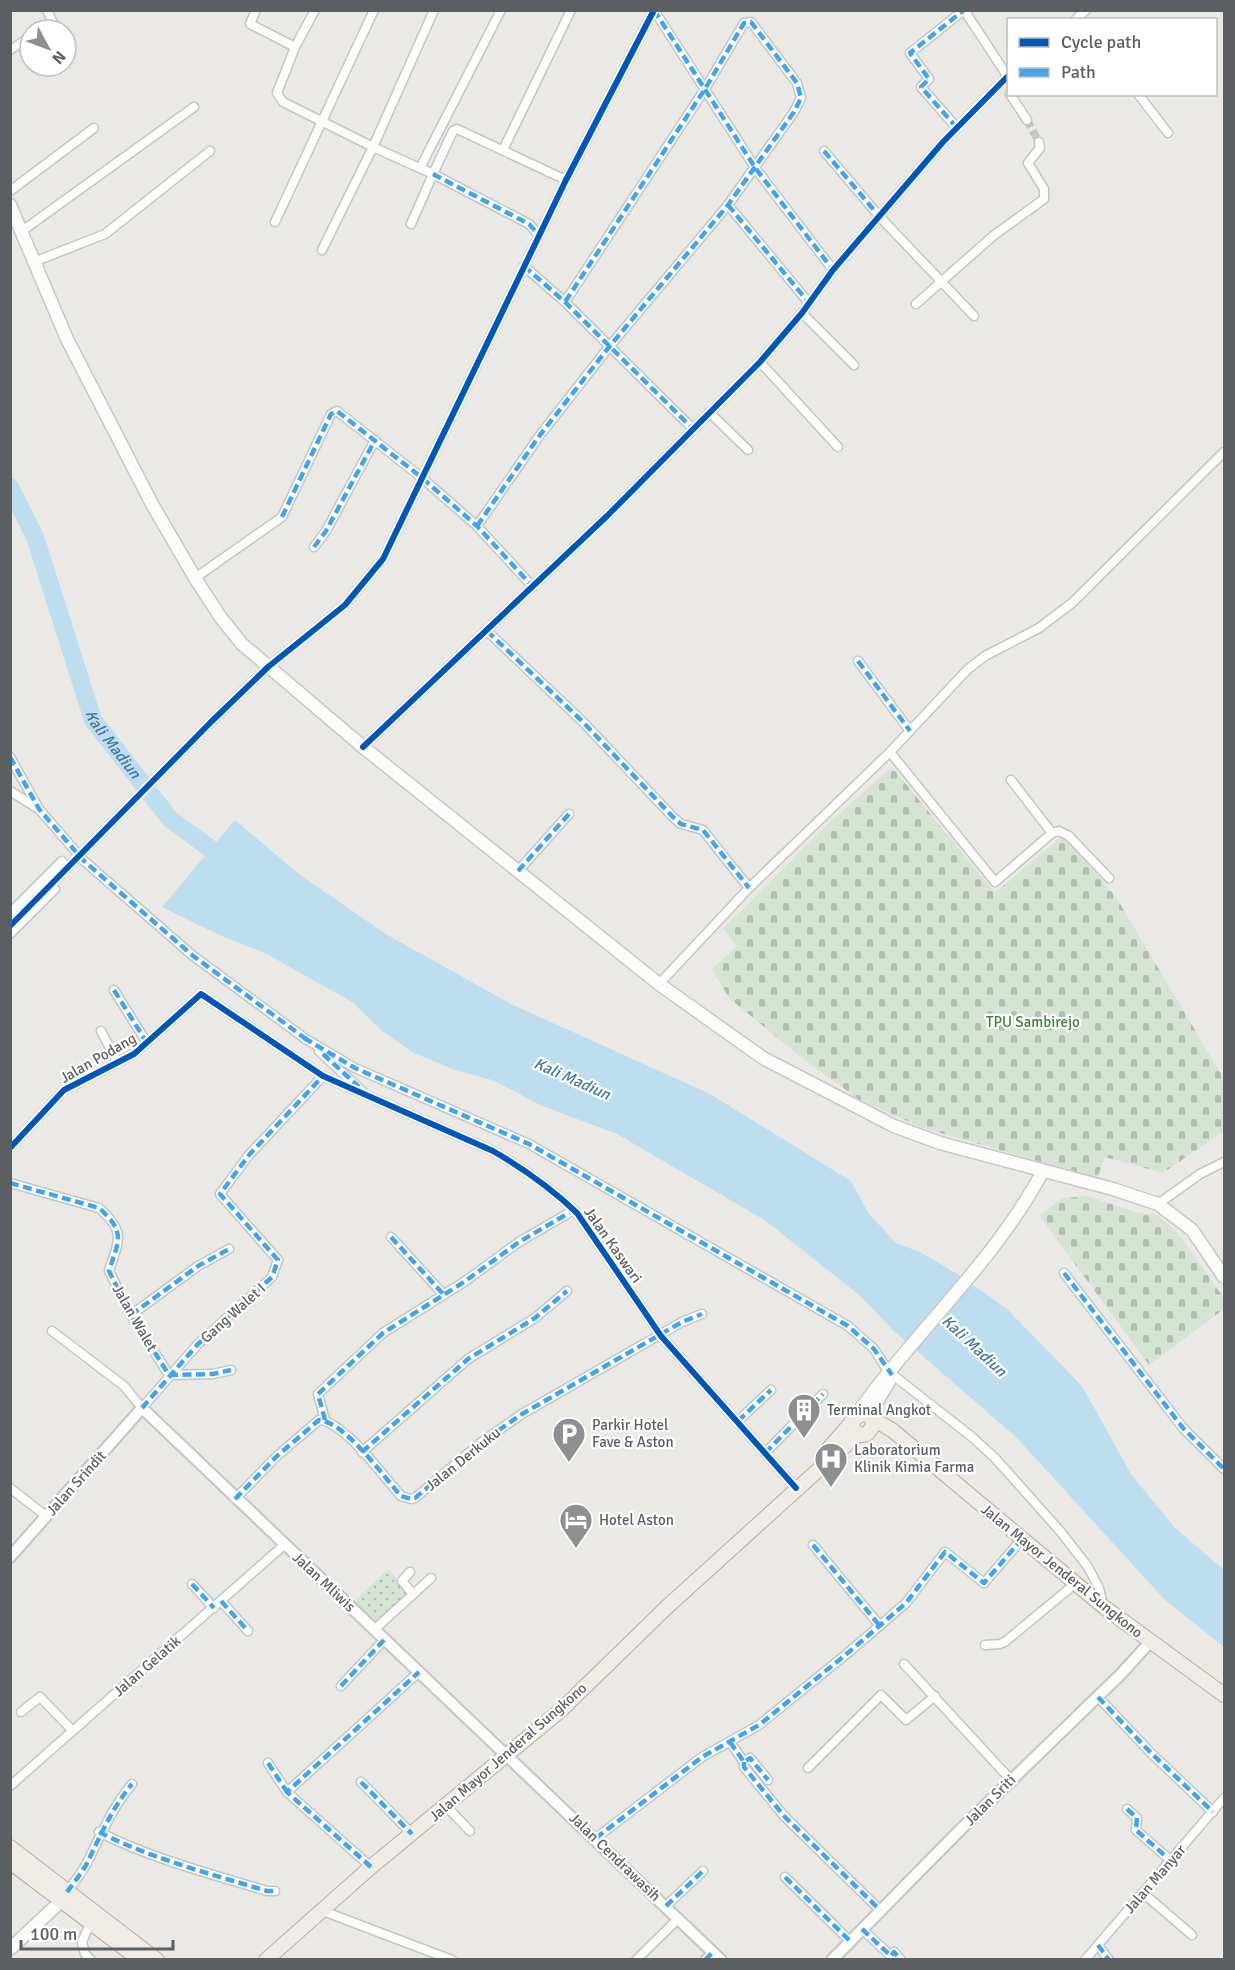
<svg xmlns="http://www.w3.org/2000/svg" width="1235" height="1970" viewBox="0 0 1235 1970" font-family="Signika,sans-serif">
<defs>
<pattern id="grass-dots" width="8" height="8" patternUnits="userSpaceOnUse" patternTransform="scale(1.5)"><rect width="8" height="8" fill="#d6e5d3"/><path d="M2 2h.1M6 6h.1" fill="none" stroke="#b1bdaf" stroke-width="1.8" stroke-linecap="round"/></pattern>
<pattern id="cemetery-stones" width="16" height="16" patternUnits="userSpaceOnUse" patternTransform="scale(1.5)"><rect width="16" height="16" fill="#d6e5d3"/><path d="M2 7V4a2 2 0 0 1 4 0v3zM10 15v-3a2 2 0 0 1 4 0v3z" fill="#b1bdaf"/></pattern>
</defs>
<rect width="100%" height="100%" fill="#eae9e6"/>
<path fill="url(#grass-dots)" d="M388,1569L411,1594L374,1628L351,1605Z"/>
<g fill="url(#cemetery-stones)">
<path d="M892,767L995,893L1063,835L1116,897L1224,1079V1131L1163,1173L1105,1157L1097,1178L923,1128L858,1099L797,1054L729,998L712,969L737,946L723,929L831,821Z"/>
<path d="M1087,1196L1135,1212L1157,1215L1177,1232L1224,1298V1309L1149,1365L1039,1215L1063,1198Z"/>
</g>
<path fill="#bedef0" d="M235,820L300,875L386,934L511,1004L710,1094L851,1181L869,1214L896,1243L920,1252L959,1275L1007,1309L1082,1386L1131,1474L1174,1527L1224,1570V1647L1164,1599L1017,1438L894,1331L859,1295L766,1221L617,1134L542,1106L495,1081L452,1069L412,1052L381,1030L352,1002L265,953L219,935L162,907Z"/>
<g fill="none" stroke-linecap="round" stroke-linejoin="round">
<path stroke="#bedef0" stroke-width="18" id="s1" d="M10,487L35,537L93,720L170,819L230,863"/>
<path stroke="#c6c6c5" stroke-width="8" stroke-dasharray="8 4" stroke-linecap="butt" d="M1027,120L1039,142"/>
<defs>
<g id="minor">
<path d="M256,10L250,24L295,47"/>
<path d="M315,10L295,47L277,93L283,102L373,147L433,174L453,131L457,129L566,180"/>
<path d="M654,10L756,169L833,270"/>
<path d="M964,10L1008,77"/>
<path d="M1075,20L1086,10"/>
<path d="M40,30L52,21L47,10"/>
<path d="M10,50L30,37"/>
<path d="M1010,94L1027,120"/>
<path d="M1138,94L1168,133"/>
<path d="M957,128L921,87L929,79L910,53L964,10"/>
<path d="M503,150L571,10"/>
<path d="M824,151L879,216L974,316"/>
<path d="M420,168L501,10"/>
<path d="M10,191L94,128"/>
<path d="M728,205L809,303"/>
<path d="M275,222L374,10"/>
<path d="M411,224L433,174L529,224L539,235"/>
<path d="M22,231L194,107"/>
<path d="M322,250L373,147L434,10"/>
<path d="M36,261L105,234L210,151"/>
<path d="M524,266L565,302L692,428"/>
<path d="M916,304L993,236L1044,199V189L1028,163L1040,148L1039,142"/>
<path d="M802,313L854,365"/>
<path d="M760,362L838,447"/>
<path d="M709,412L748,450"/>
<path d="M477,526L540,435L609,347L728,205L794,112L801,98L797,83L751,22L744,23L705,89L565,302"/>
<path d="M314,547L326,531L375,440"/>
<path d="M195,578L282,517L331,414L337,411L421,477L477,526L533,587"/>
<path d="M487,631L581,720L673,817L681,824L703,830L749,888"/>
<path d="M858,661L910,731"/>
<path d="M363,747L607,516L760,362L802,313L833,270L943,142L1008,76"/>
<path d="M10,757L39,809L83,860L192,955L307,1040"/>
<path d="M1011,780L1052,833"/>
<path d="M10,791L39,809"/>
<path d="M518,871L569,814"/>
<path d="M1109,878L1069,836L1059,831L1052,833L995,882L890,752L968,669L985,656L1039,628L1072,603L1224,452"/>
<path d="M10,913L62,861"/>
<path d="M10,926L212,721L268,667L345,605L383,559L566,180L654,10"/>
<path d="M10,934L55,889"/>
<path d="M659,984L749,888L890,752"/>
<path d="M114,990L147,1043"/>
<path d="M101,1031L117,1061"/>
<path d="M304,1038L355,1068L529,1144L848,1326L874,1349L888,1371L972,1437L995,1458L1060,1531L1088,1567L1099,1588L1103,1606"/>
<path d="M319,1051L364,1093"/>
<path d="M10,1148L64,1090L134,1054L201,994L323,1076L493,1151C524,1169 552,1189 577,1213L661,1336L796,1488"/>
<path d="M10,1183L99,1208C126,1232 119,1240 109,1271L131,1315L169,1375"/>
<path d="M1158,1204L1200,1174L1224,1162"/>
<path d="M391,1237L444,1295"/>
<path d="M1064,1273L1183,1428L1224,1469"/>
<path d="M131,1315L198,1266L229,1249"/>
<path d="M52,1331L124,1386L142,1408L198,1344L272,1277L278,1260L220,1194L249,1155L323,1076"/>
<path d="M169,1375L213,1374L231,1370"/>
<path d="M325,1420L318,1394L383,1333L464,1282L519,1242L574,1210"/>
<path d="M738,1421L771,1390"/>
<path d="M362,1452L468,1359L535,1318L567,1291"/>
<path d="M765,1453L823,1394"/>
<path d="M10,1488L46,1516"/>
<path d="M235,1499L277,1456L319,1420C345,1422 384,1477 401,1496L411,1499L415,1498L483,1441L522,1414L682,1322L702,1314"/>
<path d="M813,1545L880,1626"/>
<path d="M410,1572L402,1581L413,1594"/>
<path d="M192,1584L214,1608"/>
<path d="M221,1601L248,1631"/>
<path d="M375,1629L431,1578"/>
<path d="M985,1645L1000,1644L1006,1641L1076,1583"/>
<path d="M904,1664L1011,1780"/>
<path d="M341,1686L385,1639"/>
<path d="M1098,1697L1151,1753L1213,1812"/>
<path d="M21,1712L40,1697L72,1730"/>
<path d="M730,1742L744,1762L750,1758L768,1780"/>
<path d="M744,1762V1767L784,1816L880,1910"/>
<path d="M268,1763L287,1792"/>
<path d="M808,1768L881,1695L906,1720L935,1696"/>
<path d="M361,1782L412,1834"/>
<path d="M10,1786L284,1545"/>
<path d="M446,1806L470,1831"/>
<path d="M1127,1809L1137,1818L1136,1830L1171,1861"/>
<path d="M99,1832C152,1859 211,1874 267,1891H275"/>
<path d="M596,1838L702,1757L759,1725L849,1652L906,1603L945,1552L984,1583L1022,1539"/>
<path d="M371,1867L287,1792L419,1672"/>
<path d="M785,1877L850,1941"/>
<path d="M67,1892C75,1881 85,1869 90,1857C103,1830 113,1807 132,1784"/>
<path d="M1143,1893L1192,1935"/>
<path d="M666,1906L703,1871"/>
<path d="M323,1911L452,1960"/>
<path d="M862,1929L891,1956L894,1952L901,1960"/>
<path d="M1098,1945L1109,1960"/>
<path d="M91,1960L85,1954L82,1942L92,1919"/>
<path d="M636,1960L678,1919"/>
<path d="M705,1960L713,1952"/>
<path d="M1085,1960L1224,1798"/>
</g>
<g id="tertiary">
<path d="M10,1557L142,1408L721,1960"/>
<path d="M832,1960L960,1830L1121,1674L1150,1642"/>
</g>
<g id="secondary">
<path d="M10,205L67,339L152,504L195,578L221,618L242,644L363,747L659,984L763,1058L894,1126L940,1143L1113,1189L1158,1204L1192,1230L1224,1277"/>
<path d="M856,1415C915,1332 995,1261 1043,1171"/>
<path d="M869,1415L890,1380"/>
<path d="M10,1949L60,1902"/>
</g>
<g id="trunk">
<path d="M872,1419L873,1426L867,1434L861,1435L853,1430L852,1420L863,1413L892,1430L1104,1607L1224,1695"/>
<path d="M822,1456L851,1423"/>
<path d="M10,1847L157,1960"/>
<path d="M10,1862L140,1960"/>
<path d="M266,1960L371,1867L561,1710L668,1606L858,1434"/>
</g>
</defs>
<use href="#minor" stroke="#c5c5c5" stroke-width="11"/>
<use href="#tertiary" stroke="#c5c5c5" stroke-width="14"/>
<use href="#secondary" stroke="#c7c7c7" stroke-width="15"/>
<use href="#trunk" stroke="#bdaf97" stroke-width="16"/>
<use href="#minor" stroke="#fcfcfb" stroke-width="8"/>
<use href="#tertiary" stroke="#fcfcfb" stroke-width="10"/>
<use href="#secondary" stroke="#fcfcfb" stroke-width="12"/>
<use href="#trunk" stroke="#efece5" stroke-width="14"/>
<g stroke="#40a5ee" stroke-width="4.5" stroke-dasharray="9 4.5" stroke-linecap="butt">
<path d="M654,10L756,169L833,270"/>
<path d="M957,128L921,87L929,79L910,53L964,10"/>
<path d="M824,151L879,216"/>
<path d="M433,174L529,224L539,235"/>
<path d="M728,205L809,303"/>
<path d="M524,266L565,302L692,428"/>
<path d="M282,517L331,414L337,411L421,477L477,526L533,587"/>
<path d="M477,526L540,435L609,347L728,205L794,112L801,98L797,83L751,22L744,23L705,89L565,302"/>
<path d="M314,547L326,531L375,440"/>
<path d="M487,631L581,720L673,817L681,824L703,830L749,888"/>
<path d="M858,661L910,731"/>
<path d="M10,757L39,809L83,860L192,955L310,1042"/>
<path d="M518,871L569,814"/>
<path d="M114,990L147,1043"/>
<path d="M304,1038L355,1068L529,1144L848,1326L874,1349L892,1375"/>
<path d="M323,1054L359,1087"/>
<path d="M10,1183L99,1208C126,1232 119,1240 109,1271L131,1315L169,1375"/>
<path d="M391,1237L444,1295"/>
<path d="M1064,1273L1183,1428L1224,1469"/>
<path d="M131,1315L198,1266L229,1249"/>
<path d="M169,1375L213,1374L231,1370"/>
<path d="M142,1408L198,1344L272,1277L278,1260L220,1194L249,1155L323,1076"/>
<path d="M325,1420L318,1394L383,1333L464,1282L519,1242L574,1210"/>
<path d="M738,1421L771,1390"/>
<path d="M362,1452L468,1359L535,1318L567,1291"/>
<path d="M765,1453L823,1394"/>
<path d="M235,1499L277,1456L319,1420C345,1422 384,1477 401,1496L411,1499L415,1498L483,1441L522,1414L682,1322L702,1314"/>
<path d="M813,1545L880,1626"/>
<path d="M192,1584L214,1608"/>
<path d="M221,1601L248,1631"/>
<path d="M341,1686L385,1639"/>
<path d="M1098,1697L1151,1753L1213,1812"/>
<path d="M730,1742L744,1762L750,1758L768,1780"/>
<path d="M744,1762V1767L784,1816L880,1910"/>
<path d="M268,1763L287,1792"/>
<path d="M361,1782L412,1834"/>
<path d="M1127,1809L1137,1818L1136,1830L1171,1861"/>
<path d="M99,1832C152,1859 211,1874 267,1891H275"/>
<path d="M596,1838L702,1757L759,1725L849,1652L906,1603L945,1552L984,1583L1022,1539"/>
<path d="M371,1867L287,1792L419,1672"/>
<path d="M785,1877L850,1941"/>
<path d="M67,1892C75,1881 85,1869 90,1857C103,1830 113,1807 132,1784"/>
<path d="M666,1906L703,1871"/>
<path d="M862,1929L891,1956L894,1952L901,1960"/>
<path d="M1098,1945L1109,1960"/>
<path d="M705,1960L713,1952"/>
</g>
<defs>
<g id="cycleway">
<path d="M363,747L607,516L760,362L802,313L833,270L943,142L1008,76"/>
<path d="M10,926L212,721L268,667L345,605L383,559L566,180L654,10"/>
<path d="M10,1148L64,1090L134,1054L201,994L323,1076L493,1151C524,1169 552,1189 577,1213L661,1336L796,1488"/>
</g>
</defs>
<use href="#cycleway" stroke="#fff" stroke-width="10"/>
<use href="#cycleway" stroke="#0057b8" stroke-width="6"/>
</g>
<defs>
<symbol id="building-pin" viewBox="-11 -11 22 30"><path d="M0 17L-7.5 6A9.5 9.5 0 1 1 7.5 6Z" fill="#8e8f90" stroke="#fff"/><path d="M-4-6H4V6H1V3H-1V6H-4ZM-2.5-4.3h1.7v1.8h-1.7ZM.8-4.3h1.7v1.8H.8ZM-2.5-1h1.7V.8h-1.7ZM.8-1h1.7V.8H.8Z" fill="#fff"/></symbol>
<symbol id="parking-pin" viewBox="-11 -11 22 30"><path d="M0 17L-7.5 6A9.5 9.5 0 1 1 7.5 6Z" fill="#8e8f90" stroke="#fff"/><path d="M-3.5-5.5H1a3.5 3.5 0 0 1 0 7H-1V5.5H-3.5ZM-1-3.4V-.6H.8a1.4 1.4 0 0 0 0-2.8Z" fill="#fff"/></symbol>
<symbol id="hospital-pin" viewBox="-11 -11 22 30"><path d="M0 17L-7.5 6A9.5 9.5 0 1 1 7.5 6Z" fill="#8e8f90" stroke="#fff"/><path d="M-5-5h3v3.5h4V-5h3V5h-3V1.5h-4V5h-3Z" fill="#fff"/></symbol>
<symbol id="hotel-pin" viewBox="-11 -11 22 30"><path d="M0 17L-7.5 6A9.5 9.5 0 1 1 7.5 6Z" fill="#8e8f90" stroke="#fff"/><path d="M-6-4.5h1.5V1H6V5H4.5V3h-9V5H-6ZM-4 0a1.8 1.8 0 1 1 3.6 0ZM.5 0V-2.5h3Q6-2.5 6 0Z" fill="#fff"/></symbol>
</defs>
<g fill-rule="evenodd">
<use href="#building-pin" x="785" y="1391" width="38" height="52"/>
<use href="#parking-pin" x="550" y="1415" width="38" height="52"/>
<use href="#hospital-pin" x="812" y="1440" width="38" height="52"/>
<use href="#hotel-pin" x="557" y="1501" width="38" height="52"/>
</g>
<g text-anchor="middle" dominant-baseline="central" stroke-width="4.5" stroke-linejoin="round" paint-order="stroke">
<g font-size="15" fill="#3f7f3e" stroke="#fff">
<text x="1033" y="1022">TPU Sambirejo</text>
</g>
<g font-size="15" fill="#5c5f62" stroke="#fff">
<text transform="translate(98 1058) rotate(-30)">Jalan Podang</text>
<text transform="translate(613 1245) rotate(55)">Jalan Kaswari</text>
<text transform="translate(233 1313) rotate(-42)">Gang Walet I</text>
<text transform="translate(135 1318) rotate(60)">Jalan Walet</text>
<text transform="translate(463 1459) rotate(-39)">Jalan Derkuku</text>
<text transform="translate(76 1483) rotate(-48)">Jalan Srindit</text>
<text transform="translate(1062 1571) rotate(39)">Jalan Mayor Jenderal Sungkono</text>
<text transform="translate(324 1582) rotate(43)">Jalan Mliwis</text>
<text transform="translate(147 1666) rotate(-41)">Jalan Gelatik</text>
<text transform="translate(508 1752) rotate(-41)">Jalan Mayor Jenderal Sungkono</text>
<text transform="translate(990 1800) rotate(-45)">Jalan Sriti</text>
<text transform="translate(615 1857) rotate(44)">Jalan Cendrawasih</text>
<text transform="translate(1155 1879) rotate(-49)">Jalan Manyar</text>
</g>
<g font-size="15" fill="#5c5f62" stroke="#fff" text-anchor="start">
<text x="827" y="1410">Terminal Angkot</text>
<text x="592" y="1425">Parkir Hotel<tspan x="592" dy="17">Fave &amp; Aston</tspan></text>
<text x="854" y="1450">Laboratorium<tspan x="854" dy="17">Klinik Kimia Farma</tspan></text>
<text x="599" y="1520">Hotel Aston</text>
</g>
<g font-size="16" font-style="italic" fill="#47769d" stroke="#fff">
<text stroke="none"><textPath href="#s1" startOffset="279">Kali Madiun</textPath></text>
<text transform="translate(572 1079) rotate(24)">Kali Madiun</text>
<text transform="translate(974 1346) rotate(43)">Kali Madiun</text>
</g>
</g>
<rect width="1235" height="1970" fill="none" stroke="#5c5f62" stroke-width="24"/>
<rect x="1007" y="18" width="210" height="78" fill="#ffffff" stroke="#bebfc0" stroke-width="1.5"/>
<rect x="1019" y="38" width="30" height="9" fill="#0057b8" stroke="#bebfc0" stroke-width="1.5"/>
<text x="1061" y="48" font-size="18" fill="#5c5f62">Cycle path</text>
<rect x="1019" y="68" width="30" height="9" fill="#40a5ee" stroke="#bebfc0" stroke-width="1.5"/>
<text x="1061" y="78" font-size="18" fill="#5c5f62">Path</text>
<g transform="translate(48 48) rotate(131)"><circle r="28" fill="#ffffff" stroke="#bebfc0" stroke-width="1.5"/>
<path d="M0-4.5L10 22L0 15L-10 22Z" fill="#8e8f90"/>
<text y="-9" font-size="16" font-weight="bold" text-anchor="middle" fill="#5c5f62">N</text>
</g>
<path d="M21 1940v9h152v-9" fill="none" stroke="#5c5f62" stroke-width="3"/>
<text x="30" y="1940" font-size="18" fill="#5c5f62" stroke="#ffffff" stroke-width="4.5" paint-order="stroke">100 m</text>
</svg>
